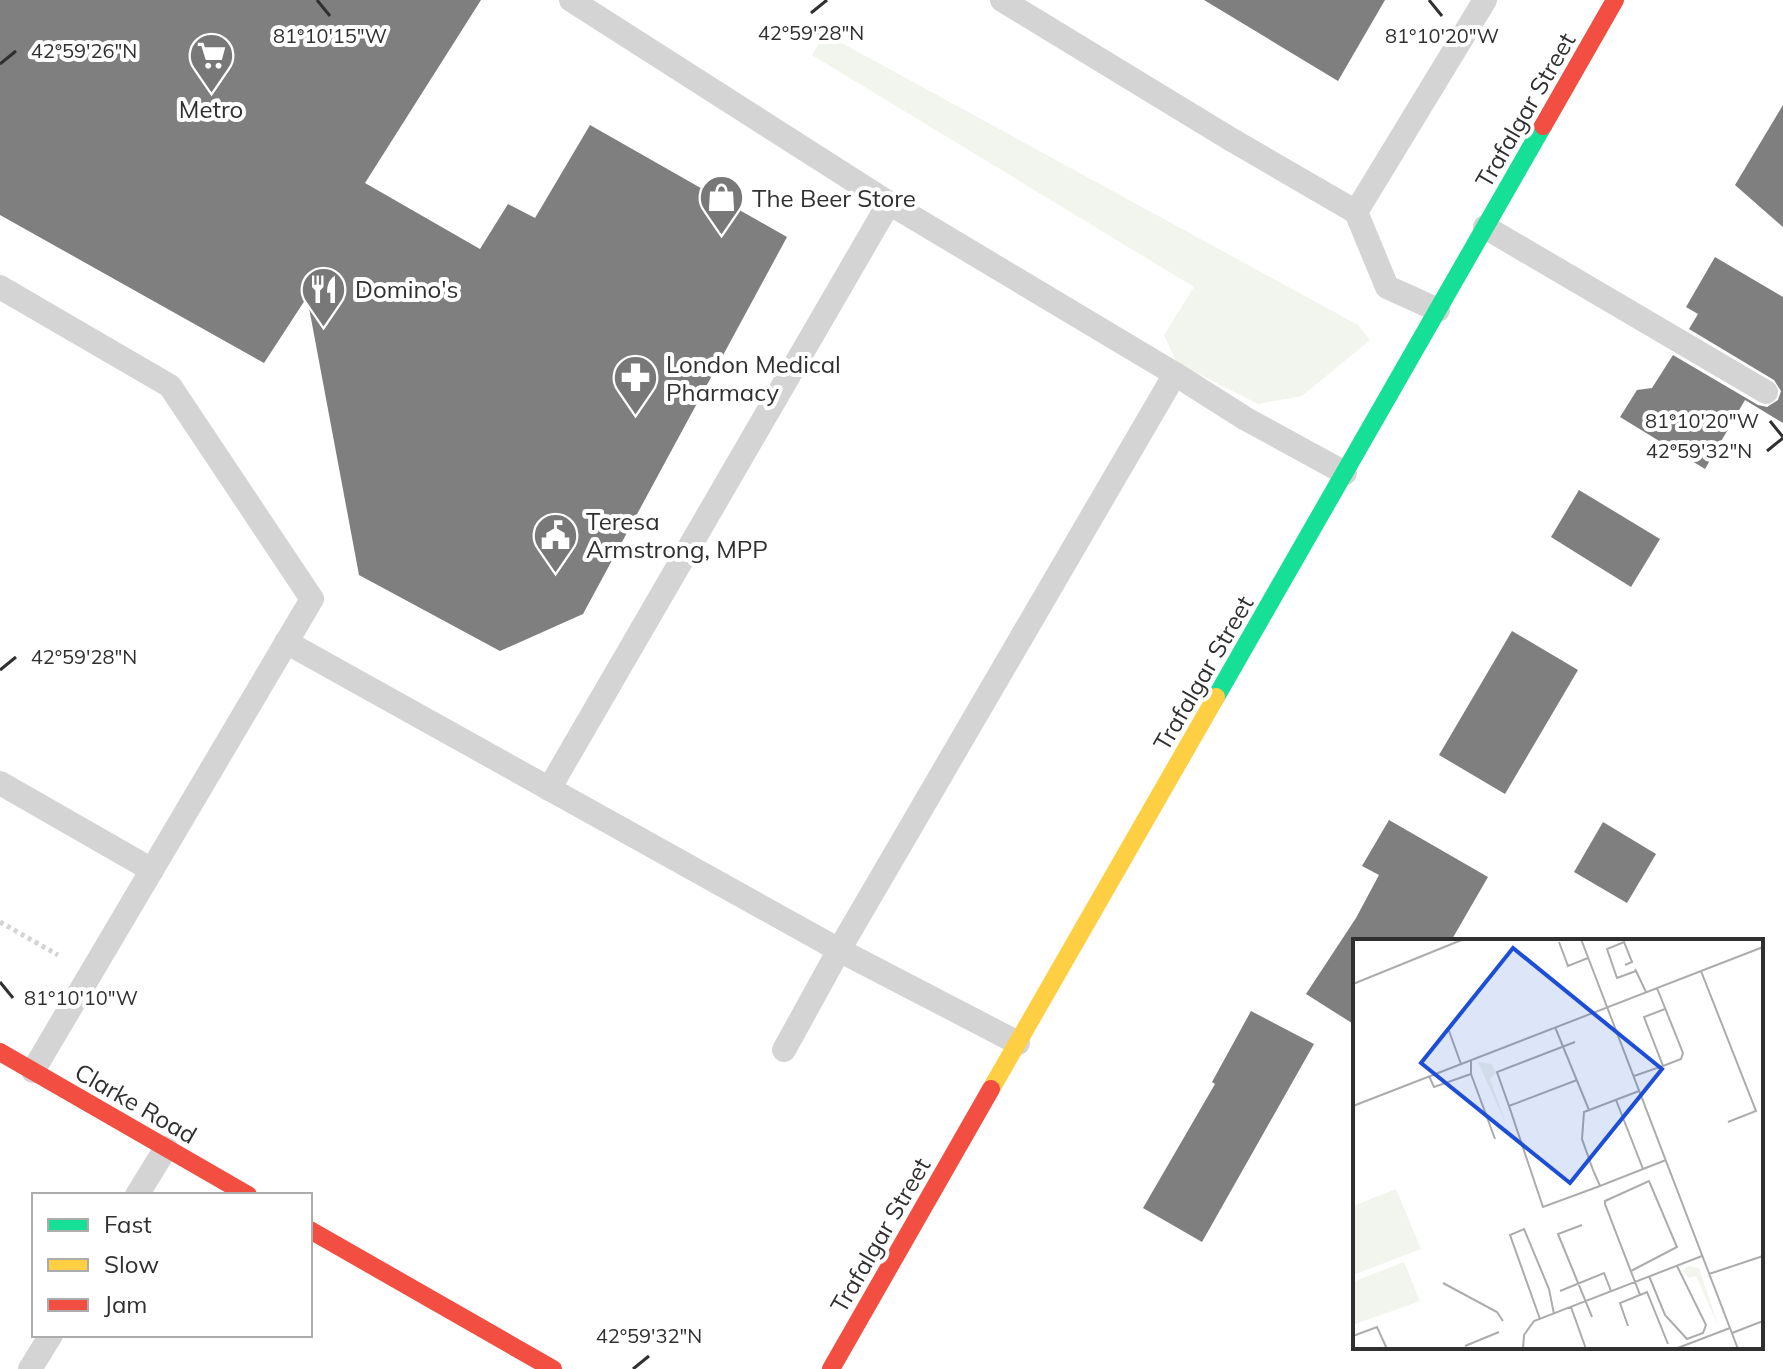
<svg xmlns="http://www.w3.org/2000/svg" width="1783" height="1369" viewBox="0 0 1783 1369" font-family="Mulish,sans-serif">
<rect width="100%" height="100%" fill="#fff"/>
<path fill="#f1f5ed" d="M825,34L1358,325L1370,340L1302,396L1258,404L1177,363L1164,335L1194,287L812,55Z"/>
<g fill="#7f7f7f">
<path d="M0,0H481L365,183L480,249L508,204L535,218L590,125L787,237L583,614L500,651L359,575L307,297L264,363L0,215Z"/>
<path d="M1204,0H1385L1338,81Z"/>
<path d="M1783,105V227L1735,185Z"/>
<path d="M1715,257L1783,297V423L1745,400L1705,469L1620,417L1637,390L1652,388L1673,355L1758,405L1767,407L1778,400L1781,391L1774,380L1689,329L1698,314L1686,307Z"/>
<path d="M1579,490L1660,539L1631,587L1551,537Z"/>
<path d="M1512,631L1578,670L1505,794L1439,755Z"/>
<path d="M1389,820L1488,877L1451,941H1355V1025L1306,994L1356,918L1379,875L1362,866Z"/>
<path d="M1603,822L1656,854L1627,903L1574,872Z"/>
<path d="M1251,1011L1314,1044L1202,1242L1143,1208L1215,1084L1212,1082Z"/>
</g>
<g fill="none" stroke-linecap="round" stroke-linejoin="round">
<path stroke="#d4d4d4" stroke-width="5" stroke-dasharray="4 4" stroke-linecap="butt" d="M0,922L58,955"/>
<g stroke="#d4d4d4" stroke-width="24">
<path d="M571,0L889,203"/>
<path d="M1002,0L1232,140L1356,212"/>
<path d="M1485,227L1766,392"/>
<path d="M0,287L170,386L312,599L33,1071"/>
<path d="M1438,310L1387,287L1356,212L1485,0"/>
<path d="M1175,374L1246,419L1345,473"/>
<path d="M286,642L839,950L1018,1043"/>
<path d="M0,783L152,870"/>
<path d="M549,789L889,203L1175,374L839,950L784,1050"/>
<path d="M137,1195L166,1148"/>
<path d="M30,1369L51,1335"/>
</g>
<path stroke="#16e098" stroke-width="18" d="M1216,697L1543,126"/>
<path stroke="#ffcf43" stroke-width="18" d="M991,1089L1216,697"/>
<g stroke="#f24e42" stroke-width="18">
<path d="M1543,126L1615,0"/>
<path d="M0,1052L248,1195"/>
<path d="M310,1230L553,1369"/>
<path d="M831,1369L991,1089"/>
</g>
</g>
<path fill="none" stroke="#303030" stroke-width="3" d="M317,0L330,16M1429,0L1442,16M811,13L827,0M0,64L16,51M1770,421L1783,437M1767,451L1783,438M0,670L16,657M0,982L13,998M633,1369L649,1356"/>
<defs>
<symbol id="supermarket-pin" viewBox="-11 -11 22 30"><path d="M0 17L-7.5 6A9.5 9.5 0 1 1 7.5 6Z" fill="#787878" stroke="#fff"/><path d="M-6-5.5h2.5l.6 2H6L4.5 2H-2.5L-4.4-4H-6ZM-1.5 3.2a1.3 1.3 0 1 0 .1 0ZM3 3.2a1.3 1.3 0 1 0 .1 0Z" fill="#fff"/></symbol>
<symbol id="shop-pin" viewBox="-11 -11 22 30"><path d="M0 17L-7.5 6A9.5 9.5 0 1 1 7.5 6Z" fill="#787878" stroke="#fff"/><path d="M-5-2.5h2.3a2.7 3.5 0 0 1 5.4 0H5L5.5 6h-11ZM-1.5-2.5h3a1.5 2.3 0 0 0-3 0Z" fill="#fff"/></symbol>
<symbol id="restaurant-pin" viewBox="-11 -11 22 30"><path d="M0 17L-7.5 6A9.5 9.5 0 1 1 7.5 6Z" fill="#787878" stroke="#fff"/><path d="M-5-6h1v4h1v-4h1v4h1v-4h1v5L-1.5 .5V6h-2V.5L-5-1ZM5-6V6H3V1.5H1.5Q1.5-4 5-6Z" fill="#fff"/></symbol>
<symbol id="pharmacy-pin" viewBox="-11 -11 22 30"><path d="M0 17L-7.5 6A9.5 9.5 0 1 1 7.5 6Z" fill="#787878" stroke="#fff"/><path d="M-2-6h4v4h4v4h-4v4h-4v-4h-4v-4h4Z" fill="#fff"/></symbol>
<symbol id="civic-pin" viewBox="-11 -11 22 30"><path d="M0 17L-7.5 6A9.5 9.5 0 1 1 7.5 6Z" fill="#787878" stroke="#fff"/><path d="M-.6-6.5H3V-4.5H.6V-3L4-1V1h2V6H-6V1h2V-1L-.6-3ZM-1.2 2.5V6h2.4V2.5Z" fill="#fff"/></symbol>
</defs>
<g fill-rule="evenodd">
<use href="#supermarket-pin" x="186" y="30" width="51" height="69"/>
<use href="#shop-pin" x="696" y="172" width="51" height="69"/>
<use href="#restaurant-pin" x="298" y="264" width="51" height="69"/>
<use href="#pharmacy-pin" x="610" y="352" width="51" height="69"/>
<use href="#civic-pin" x="530" y="510" width="51" height="69"/>
</g>
<g text-anchor="middle" dominant-baseline="central" stroke-width="8" stroke-linejoin="round" paint-order="stroke">
<g font-size="24" fill="#303030" stroke="#fff" text-anchor="start">
<text x="211" y="109" text-anchor="middle">Metro</text>
<text x="752" y="198">The Beer Store</text>
<text x="355" y="289">Domino's</text>
<text x="666" y="364">London Medical<tspan x="666" dy="28">Pharmacy</tspan></text>
<text x="586" y="521">Teresa<tspan x="586" dy="28">Armstrong, MPP</tspan></text>
</g>
<g font-size="24" fill="#303030" stroke="#fff">
<text transform="translate(1525 110) rotate(-60)">Trafalgar Street</text>
<text transform="translate(1203 673) rotate(-60)">Trafalgar Street</text>
<text transform="translate(136 1103) rotate(30)">Clarke Road</text>
<text transform="translate(880 1235) rotate(-60)">Trafalgar Street</text>
</g>
</g>
<g transform="translate(1353 939)">
<rect width="410" height="410" fill="#fff"/>
<path d="M125,123L139,125L143,134L137,140L153,185ZM43,250L68,310L0,336V267ZM51,323L67,362L0,386V343ZM335,327L346,329L366,389L343,337L336,339L330,332Z" fill="#f1f5ed"/>
<path fill="none" stroke="#acacac" stroke-width="2" d="M228,0L385,410M206,3L215,27L235,19M272,26L279,23L271,3L254,10L264,39L283,32M282,30L293,53M348,32L403,172L375,183M0,45L111,0M304,49L330,114L328,120L310,127M202,88L236,171M96,92L108,125M222,103L144,133L156,167L224,141M118,135L142,200M76,137L81,148L118,135V121M281,137L310,127L291,78L312,70M286,152L231,173L229,200L240,231L247,247L313,221M263,161L290,230M0,167L410,8M156,167L190,268L247,247M229,286L205,295L239,378M356,335L410,317M296,337L312,376L334,400L350,394L353,386L324,327M90,344L144,373L150,382M207,352L251,334L258,352M287,356L294,353L315,405M218,368L233,410M187,380L157,296L171,290L196,350L201,375M275,387L267,364L287,356L252,265V262L296,242L324,308L278,332M379,394L410,382M0,397L24,388L34,410M112,407L146,393M170,410L171,396L181,382L349,317M322,410L377,389"/>
<path fill="#1d4ed8" fill-opacity="0.15" stroke="#1d4ed8" stroke-width="4" d="M160,9L309,130L217,244L68,124Z"/>
<rect width="410" height="410" fill="none" stroke="#303030" stroke-width="4"/>
</g>
<g font-size="20" text-anchor="middle" fill="#303030" stroke="#fff" stroke-width="8" stroke-linejoin="round" paint-order="stroke">
<text x="811" y="40">42°59'28"N</text>
<text x="330" y="43">81°10'15"W</text>
<text x="1442" y="43">81°10'20"W</text>
<text x="84" y="58">42°59'26"N</text>
<text x="1702" y="428">81°10'20"W</text>
<text x="1699" y="458">42°59'32"N</text>
<text x="84" y="664">42°59'28"N</text>
<text x="81" y="1005">81°10'10"W</text>
<text x="649" y="1343">42°59'32"N</text>
</g>
<rect x="32" y="1193" width="280" height="144" fill="#ffffff" stroke="#acacac" stroke-width="2"/>
<rect x="48" y="1219" width="40" height="12" fill="#16e098" stroke="#acacac" stroke-width="2"/>
<text x="104" y="1233" font-size="24" fill="#303030">Fast</text>
<rect x="48" y="1259" width="40" height="12" fill="#ffcf43" stroke="#acacac" stroke-width="2"/>
<text x="104" y="1273" font-size="24" fill="#303030">Slow</text>
<rect x="48" y="1299" width="40" height="12" fill="#f24e42" stroke="#acacac" stroke-width="2"/>
<text x="104" y="1313" font-size="24" fill="#303030">Jam</text>
</svg>
